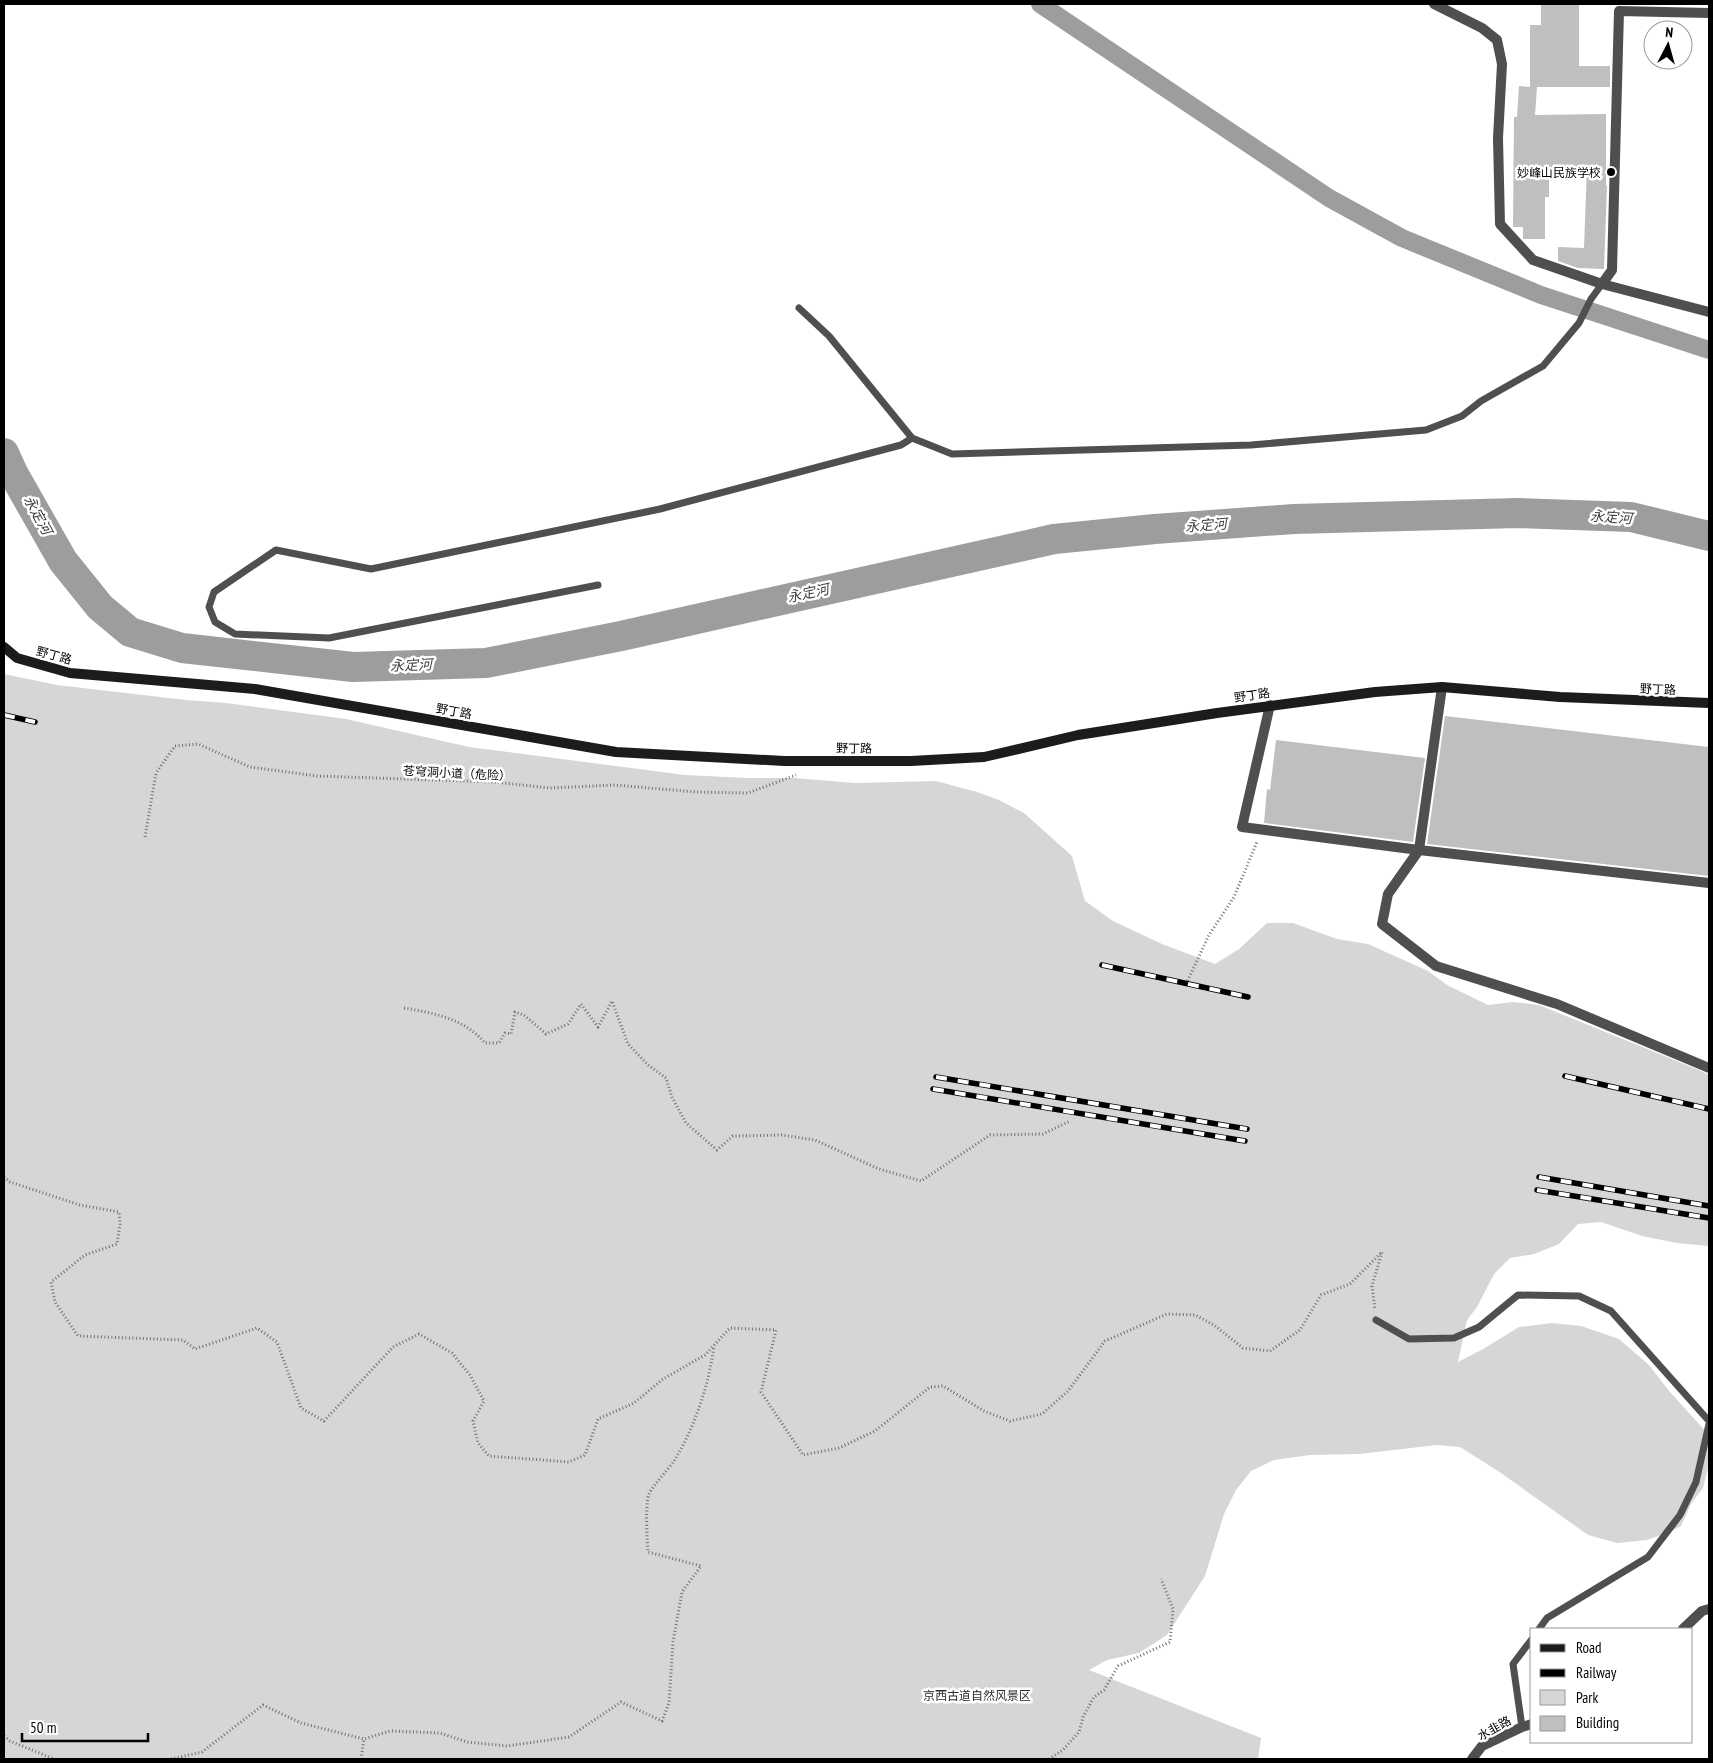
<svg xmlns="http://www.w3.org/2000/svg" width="1713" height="1763" viewBox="0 0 1713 1763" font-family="'PT Sans Narrow','Noto Sans SC',sans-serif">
<rect width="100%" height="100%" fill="#fff"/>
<path fill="#d6d6d6" d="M4,674L57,685L186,700L226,703L346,719L469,747L685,775L746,778H794L855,783L936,781L977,792L999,800L1024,813L1072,856L1085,901L1113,921L1162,944L1215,964L1239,949L1267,923H1293L1337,939L1368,944L1428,971L1447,985L1488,1005L1513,1002L1539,1005L1699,1070L1709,1075V1246L1677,1243L1642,1236L1601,1222L1578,1224L1559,1244L1534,1254L1510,1258L1494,1274L1477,1307L1467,1320L1458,1362L1483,1349L1519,1327L1552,1323L1581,1326L1619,1339L1649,1365L1669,1391L1709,1435V1464L1703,1488L1691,1504L1681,1526L1669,1532L1647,1540L1617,1543L1588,1535L1501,1473L1460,1447L1437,1445L1359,1454L1310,1455L1274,1460L1251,1471L1236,1490L1224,1514L1205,1576L1167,1635L1139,1653L1107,1660L1089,1670L1261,1738L1258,1759H4Z"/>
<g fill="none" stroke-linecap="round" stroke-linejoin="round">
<path stroke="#9d9d9d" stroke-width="18" d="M1040,4L1329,198L1402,238L1541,295L1709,350"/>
<path stroke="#9d9d9d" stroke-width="30" d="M4,453L13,473L63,561L100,607L130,632L182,648L353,667L486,663L621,636L1054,539L1155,529L1294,519L1518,513L1631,517L1709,536"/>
</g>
<g fill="#bfbfbf">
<path d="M1541,4H1579V66H1610V87H1532H1537L1535,115L1606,114V186H1607L1604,269L1578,268L1558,261V247L1584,248L1587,167H1549V197H1545V239H1523V227H1513L1514,117H1517L1519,86L1530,87V25H1541Z"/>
<path d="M1445,716L1709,747V876L1427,844Z"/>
<path d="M1276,740L1425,758L1413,842L1264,823L1267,789L1270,790Z"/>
</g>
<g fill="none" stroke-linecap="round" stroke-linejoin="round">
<g stroke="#717171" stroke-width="3" stroke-dasharray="1 2.5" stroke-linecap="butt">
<path d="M145,837L156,773L175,746L198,744L250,767L317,776L494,782L550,788L615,785L696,792L748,793L796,775"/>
<path d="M1186,984L1209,935L1234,897L1257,842"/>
<path d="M404,1008C434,1013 465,1019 485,1043H499L505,1033L511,1034L515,1012L524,1015L546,1034L568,1024L581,1004L598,1027L612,1001L628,1044L648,1065L666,1078L672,1097L686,1123L717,1150L733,1136L782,1135L815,1140L879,1169L921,1181L990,1135L1043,1134L1070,1121"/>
<path d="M4,1177L10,1182L80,1205L119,1212L120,1224L117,1244L85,1255L51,1282L55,1302L78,1336L183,1340L195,1349L257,1328L277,1342L301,1408L324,1421L393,1347L419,1334L452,1353L470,1375L484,1401L473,1421L478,1443L489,1456L569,1462L585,1455L598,1419L634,1403L663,1379L705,1355L730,1328L776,1330L761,1392L803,1455L839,1448L875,1431L930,1387L943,1386L984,1411L1010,1421L1042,1414L1068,1391L1105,1341L1167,1314L1195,1315L1214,1325L1243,1348L1270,1351L1300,1330L1321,1295L1350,1284L1382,1252L1372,1286L1375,1309"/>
<path d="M4,1736L10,1741L54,1759"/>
<path d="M171,1759L202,1752L263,1705L301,1723L364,1739L390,1731L440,1733L467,1742L507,1746L569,1737L621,1702L662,1721L669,1703L673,1642L682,1592L701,1566L648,1552C647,1539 645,1505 649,1494C653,1485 668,1470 674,1461C695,1427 709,1384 714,1346"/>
<path d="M361,1759L364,1739"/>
<path d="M1049,1759L1063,1750L1079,1732L1083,1717L1094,1697L1104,1690L1118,1666L1170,1642L1173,1609L1161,1579"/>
</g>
<g stroke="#4f4f4f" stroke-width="7">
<path d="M799,308L829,336L912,438L952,454L1251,445L1426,430L1462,416L1481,401L1543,366L1579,323L1591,299L1602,284"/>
<path d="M598,585L329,638L235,634L215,622L209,607L214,592L276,550L371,569L660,509L901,445L912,438"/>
<path d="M1376,1320L1409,1339L1454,1338L1479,1327L1518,1295L1579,1296L1611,1311L1709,1421"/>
<path d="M1539,1629L1547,1618L1648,1557L1680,1515L1696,1482L1709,1424"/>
<path d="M1522,1727L1513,1664L1532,1639"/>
</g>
<g stroke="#4f4f4f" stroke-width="10">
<path d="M1434,4L1482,28L1497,40L1502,64L1498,138L1500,224L1533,260L1602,284L1709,312"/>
<path d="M1602,284L1612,270L1619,11L1709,13"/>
<path d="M1442,687L1419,850L1709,883"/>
<path d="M1270,705L1242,827L1419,850L1388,894L1382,924L1436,966L1557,1004L1709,1068"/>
</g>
<g stroke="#4f4f4f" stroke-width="10">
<path d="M1683,1629L1702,1611L1709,1609"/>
<path d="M1472,1759L1482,1746L1522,1727L1532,1724"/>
</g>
<path stroke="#1c1c1c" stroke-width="10" d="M4,647L17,658L70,673L255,689L616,752L784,761H911L984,757L1078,735L1217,713L1375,692L1442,687L1560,697L1709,703"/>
<defs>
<g id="rail">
<path d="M4,715L35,722"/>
<path d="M1102,965L1248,997"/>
<path d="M1565,1076L1709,1109"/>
<path d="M936,1077L1247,1129"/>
<path d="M933,1089L1245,1141"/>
<path d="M1539,1177L1709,1206"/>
<path d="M1537,1190L1709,1218"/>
</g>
</defs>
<use href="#rail" stroke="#000" stroke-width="5.5"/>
<use href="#rail" stroke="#fff" stroke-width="4" stroke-dasharray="11" stroke-linecap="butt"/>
</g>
<circle fill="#000" stroke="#fff" stroke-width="2" cx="1611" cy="172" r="5"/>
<g text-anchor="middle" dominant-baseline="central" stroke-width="5" stroke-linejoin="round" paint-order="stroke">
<g font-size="12" fill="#000" stroke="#fff" text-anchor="end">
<text x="1601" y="172">妙峰山民族学校</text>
</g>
<g font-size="12" fill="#000" stroke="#fff">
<text transform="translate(54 655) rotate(15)">野丁路</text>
<text transform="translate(1658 689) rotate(2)">野丁路</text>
<text transform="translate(1252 695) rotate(-8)">野丁路</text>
<text transform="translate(454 711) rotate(10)">野丁路</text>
<text transform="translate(854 748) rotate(1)">野丁路</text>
<text transform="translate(457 773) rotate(3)">苍穹洞小道（危险）</text>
<text transform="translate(1494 1728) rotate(-29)">水韭路</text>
</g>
<g font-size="12" fill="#2d2d2d" stroke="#fff">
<text x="977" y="1695">京西古道自然风景区</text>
</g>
<g font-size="14" font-style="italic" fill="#3e3e3e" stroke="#fff">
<text transform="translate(38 515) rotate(61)">永定河</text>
<text transform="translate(1611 517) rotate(4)">永定河</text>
<text transform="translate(1206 525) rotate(-4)">永定河</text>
<text transform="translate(808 593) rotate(-12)">永定河</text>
<text transform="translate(411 665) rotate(-2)">永定河</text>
</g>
</g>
<rect width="1713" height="1763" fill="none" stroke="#000000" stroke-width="10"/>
<rect x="1530" y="1628" width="162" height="115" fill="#ffffff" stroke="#999999"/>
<rect x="1540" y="1644" width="25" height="8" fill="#1c1c1c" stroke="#999999"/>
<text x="1576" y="1653" font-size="15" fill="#000000">Road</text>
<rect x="1540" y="1669" width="25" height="8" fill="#000000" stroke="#999999"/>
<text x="1576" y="1678" font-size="15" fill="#000000">Railway</text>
<rect x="1540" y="1690" width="25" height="15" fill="#d6d6d6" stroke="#999999"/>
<text x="1576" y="1703" font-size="15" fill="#000000">Park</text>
<rect x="1540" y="1716" width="25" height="15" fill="#bfbfbf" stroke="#999999"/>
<text x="1576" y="1728" font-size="15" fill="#000000">Building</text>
<g transform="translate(1668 45) rotate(6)"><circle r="24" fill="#ffffff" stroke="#999999"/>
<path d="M0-4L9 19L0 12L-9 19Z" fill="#000000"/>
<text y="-8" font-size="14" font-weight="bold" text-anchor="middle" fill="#000000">N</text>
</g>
<path d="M22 1733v8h126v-8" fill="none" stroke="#000000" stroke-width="2.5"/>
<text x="30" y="1733" font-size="15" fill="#000000" stroke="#ffffff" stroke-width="4" paint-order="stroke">50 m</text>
</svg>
